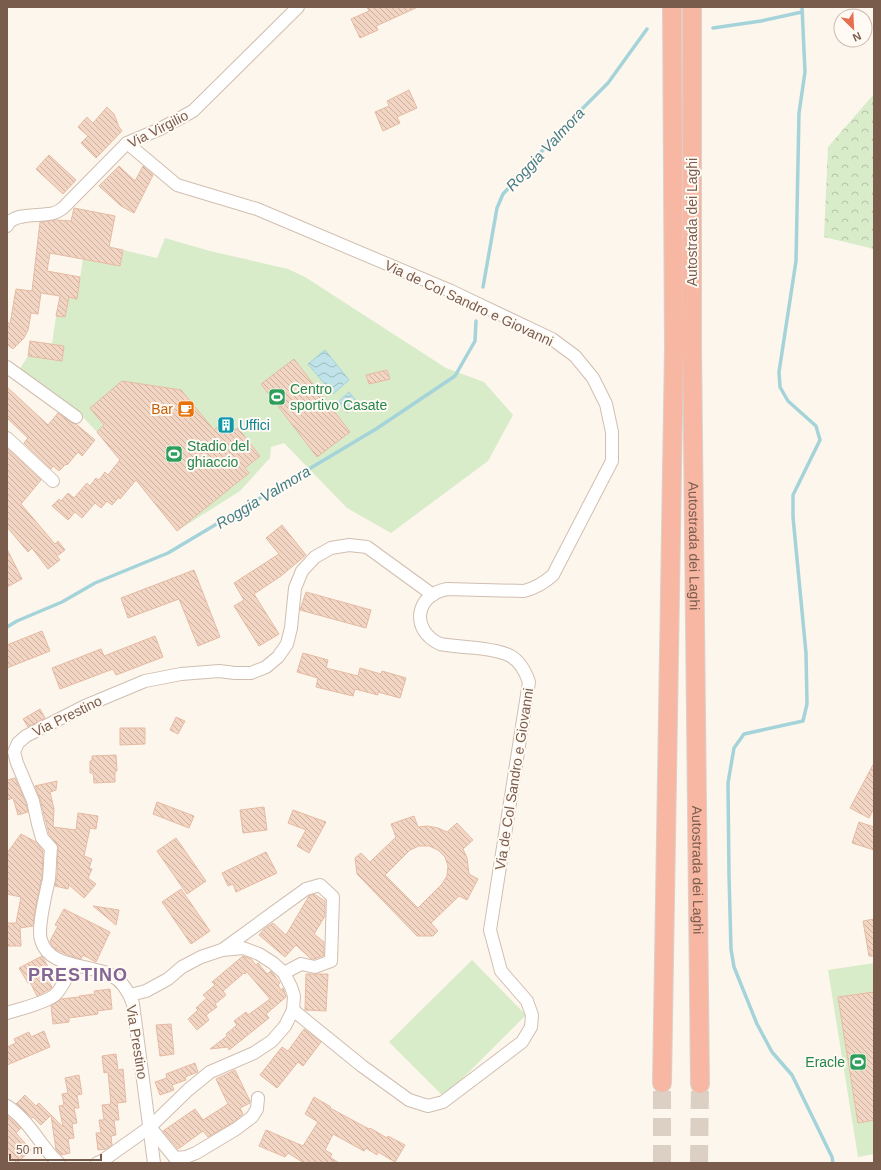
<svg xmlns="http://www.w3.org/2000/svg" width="881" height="1170" viewBox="0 0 881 1170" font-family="Helvetica,sans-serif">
<defs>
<pattern id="forest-crowns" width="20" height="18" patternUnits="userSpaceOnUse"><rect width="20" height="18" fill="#d8ecc9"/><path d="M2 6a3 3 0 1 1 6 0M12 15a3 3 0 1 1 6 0" fill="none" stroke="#b4c2a5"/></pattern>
<pattern id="water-waves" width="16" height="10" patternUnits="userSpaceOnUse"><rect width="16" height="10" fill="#bfe3e8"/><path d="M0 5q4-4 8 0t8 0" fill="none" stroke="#a0bbbe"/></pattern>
<pattern id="building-back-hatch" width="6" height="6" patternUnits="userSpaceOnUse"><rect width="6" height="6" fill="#f3d5c3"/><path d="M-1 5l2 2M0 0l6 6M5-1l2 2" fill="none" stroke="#cab0a1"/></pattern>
</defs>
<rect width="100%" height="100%" fill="#fdf6ec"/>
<path fill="url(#forest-crowns)" d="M874,94V249L824,237L828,147Z"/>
<g fill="#d8ecc9">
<path d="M165,238L210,251L288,269L305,277L446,368L484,382L513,415L488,461L391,533L347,508L284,443L271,447L270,458L240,491L177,531L97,432L77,411L19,370L28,356L30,341L52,344L56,316L65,317L69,297L77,298L83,259L120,266L123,250L157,258Z"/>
<path d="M472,960L526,1015L444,1097L389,1042Z"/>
<path d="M874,963V1154L858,1157L828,970Z"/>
</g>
<g fill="url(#water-waves)" stroke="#a5d3da">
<path d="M325,350L349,380L333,394L308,364Z"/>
<path d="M349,392L358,403L347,413L338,402Z"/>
</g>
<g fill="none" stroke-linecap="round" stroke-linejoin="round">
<g stroke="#a5d3da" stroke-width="3.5">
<path d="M802,7L805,72L799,113L796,261L779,372L780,387L788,401L816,426L820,440L793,495V517L806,653L807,704L803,721L744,734L734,748L728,783L729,875L731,949L734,967L757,1024L772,1052L792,1075L832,1157L833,1163"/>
<path d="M713,28L761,21L802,12"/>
<path d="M483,287L497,208L503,194L562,129L608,83L647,29"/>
<path d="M7,627L17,621L62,602L95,583L168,553L376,429L455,376L475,341L476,321"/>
</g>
</g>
<g fill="url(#building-back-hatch)" stroke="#e6bba3" fill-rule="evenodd">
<path d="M367,7H418L376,26L378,30L360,38L351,19L369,11Z"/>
<path d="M409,90L417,108L397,117L400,123L383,131L375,112L389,106L387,101Z"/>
<path d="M107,107L114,114L119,127L122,131L96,158L81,143L88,136L78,127L87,117L93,123Z"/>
<path d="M49,155L76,180L63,194L36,169Z"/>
<path d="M119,166L135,181L143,166L153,175L134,213L121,206L99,186Z"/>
<path d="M74,208L115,216L109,247L123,250L120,266L50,253L47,271L80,277L77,299L69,297L65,317L56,316L60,296L41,293L38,314L31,313L28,330L24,338L13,349L7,344V322L10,324L16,289L32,291L40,222L56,220L71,221Z"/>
<path d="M30,341L64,346L62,361L28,356Z"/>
<path d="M294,359L350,432L317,457L261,384Z"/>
<path d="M387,370L390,379L369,384L366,375Z"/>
<path d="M122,381L181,390L214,430L227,419L235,430L238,428L260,456L245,468L249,473L177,531L136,480L120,499L119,497L112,505L107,501L101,508L95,503L82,518L75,512L68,520L52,506L59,499L61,501L68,493L74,498L87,483L90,486L96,478L99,480L105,472L108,475L120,460L97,432L104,425L90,408Z"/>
<path d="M7,387L48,425L58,413L72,423L76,424L95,440L82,456L78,452L67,465L66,464L59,471L53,466L51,469L24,443L28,438L7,418Z"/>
<path d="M7,448L41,480L21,504L55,544L58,541L65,550L57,556L60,560L48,569L32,548L28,552L7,527Z"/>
<path d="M282,525L306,555L281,576L254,594L279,634L259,646L234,606L244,600L234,583L279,554L266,538Z"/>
<path d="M7,549L22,579L7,587Z"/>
<path d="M194,570L220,637L198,646L179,599L128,618L121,598Z"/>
<path d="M306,592L371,610L366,628L300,610Z"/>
<path d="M42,631L50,651L7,668V645Z"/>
<path d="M155,636L163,657L116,675L113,669L60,689L52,668L101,649L104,656Z"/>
<path d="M303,653L328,660L326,668L358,676L360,668L381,674L382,671L406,678L400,698L378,692V695L355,689L353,696L316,687L318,678L297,672Z"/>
<path d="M40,709L45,718L28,727L23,719Z"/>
<path d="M176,717L185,721L178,734L170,730Z"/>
<path d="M120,728H145V744L120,745Z"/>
<path d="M116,755L117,771H115V782L94,783L93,773H90V761H92V756Z"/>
<path d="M874,763V808L869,818L850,808Z"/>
<path d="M15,778L26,803L28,812L18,815L13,798L7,800V780Z"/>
<path d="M57,781L56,790L50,792L54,809L53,827L76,830L78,813L98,816L96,829L90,828L84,856L92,859L89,868L92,869L88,878L96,884L84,898L69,885L68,889L55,886L57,876L58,846L49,834L40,799L35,786Z"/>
<path d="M157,802L194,816L189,828L153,814Z"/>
<path d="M264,807L267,830L243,833L240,810Z"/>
<path d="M293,810L326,822L309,853L297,846L306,830L288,823Z"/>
<path d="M414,816L418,827L427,826L438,828L447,832L457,823L473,840L463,849L467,858L469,874L478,879L467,900L459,896L431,923L438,931L433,936H417L357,874L355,858L361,853L370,862L396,837L391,824ZM419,846H429L438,850L445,857L448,866L447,876L442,884L418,908L385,875L410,850Z"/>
<path d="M859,822L874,827V850L852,843Z"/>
<path d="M21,834L36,842L43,851L42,878L35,909L33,926L20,928L21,946H7V923H16L21,897L7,894V853Z"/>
<path d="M176,838L206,881L187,894L157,851Z"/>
<path d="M266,852L277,873L236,892L233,884L228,886L222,873Z"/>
<path d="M181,889L210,931L191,944L162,902Z"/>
<path d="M314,894L325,901V916L314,934L324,942V955L322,956L314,959H311L296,945L285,957L259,935L264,929L273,923L286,935L309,896Z"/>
<path d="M93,906L119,910L116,925Z"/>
<path d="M64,909L110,932L96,962L83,955L81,959L68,955L55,949L57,948H54L51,944L50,941L58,926L55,925Z"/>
<path d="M874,919V956H869L863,921Z"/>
<path d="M42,956L55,979L49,982L52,987L50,989L37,996L30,982L28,983L19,968Z"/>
<path d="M243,956L251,959L256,965L258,963L267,974L271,971L272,972L280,983L278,985L281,990L283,988L286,997L266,1014L269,1018L229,1050L228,1047L210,1049L227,1036L226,1034L237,1025L234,1021L246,1012L248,1015L270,999L247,972L245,974L244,973L223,991L226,995L215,1004L217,1007L206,1015L209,1020L197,1030L188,1019L198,1010L196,1008L207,998L203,995L215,985L212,982Z"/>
<path d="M306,974H328L326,1011L305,1010Z"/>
<path d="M110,989L112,1009L97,1011L98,1014L69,1018V1022L53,1024L51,1006L61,999L79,997V996L95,994L94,991Z"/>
<path d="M874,992V1120L858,1123L838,997Z"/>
<path d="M171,1024L174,1054L160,1056L156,1025Z"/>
<path d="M304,1029L321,1042L303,1066L298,1062L277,1088L260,1075L282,1047L288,1051Z"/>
<path d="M44,1031L50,1047L7,1065V1047L16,1043L14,1039L29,1032L31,1037Z"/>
<path d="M116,1054L118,1070L123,1069L126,1102L117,1103L119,1120H114L116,1135L111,1136L112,1145L106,1149L98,1150L96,1133H101L99,1120H104L102,1105L111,1104L108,1072L104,1073L102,1056Z"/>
<path d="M195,1063L198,1072L185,1077L186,1080L172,1085L174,1090L160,1095L155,1082L167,1078L166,1074Z"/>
<path d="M235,1070L250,1101V1103L240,1108L243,1114L232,1123L208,1137L203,1131L178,1149L163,1131L195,1109L203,1120L228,1104L216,1079Z"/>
<path d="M79,1075L82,1094L77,1095L79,1108H74L77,1123L72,1124L74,1138L68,1139L70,1153L61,1155L56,1150L51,1115L41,1125L33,1117L32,1118L16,1104L25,1095L36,1106L39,1103L63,1127L59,1106L64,1105L62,1094L68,1093L65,1078Z"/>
<path d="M314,1097L331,1107L330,1108L369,1129L370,1128L387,1138L388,1136L405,1145L395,1162L378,1152L377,1155L366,1148L364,1151L333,1134L325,1150L332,1154L330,1157L339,1163H304L288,1153L285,1157L259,1146L266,1130L303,1146L318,1122L305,1114Z"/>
<path d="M7,1115L21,1128L16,1133L31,1150L17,1163L7,1153Z"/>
</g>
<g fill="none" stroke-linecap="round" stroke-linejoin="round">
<g stroke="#dcd0c4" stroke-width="18" stroke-dasharray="18 9" stroke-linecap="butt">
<path d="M662,1163V1083"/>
<path d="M699,1163L700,1084"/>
</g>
<defs>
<g id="minor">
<path d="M127,143L177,185L257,209L451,291L552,339L575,356L593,378L606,404L612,432V461L553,575C544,583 536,588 524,591L447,589C415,595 410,630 440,644C452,646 465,647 477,648C505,652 519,653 529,682L490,930L501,971L527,1001L532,1015L531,1027L522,1042L443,1102L428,1106L409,1100L362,1066L293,1010"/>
<path d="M7,226C11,213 37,216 48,214C54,214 59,211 63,208L127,143L160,129L193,111L298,7"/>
<path d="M7,367L76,417"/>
<path d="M7,438L53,481"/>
<path d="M222,950L306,889L320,885L333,897L331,961L315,967L301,964L284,973"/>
<path d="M7,1013C20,1009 45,1003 55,995C63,987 68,975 73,965"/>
<path d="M7,1106C21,1115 32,1130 42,1144C48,1151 51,1157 59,1163"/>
<path d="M150,1127L175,1158L186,1157L196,1153L236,1129L252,1117L257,1109L258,1098"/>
<path d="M97,1163L102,1161L150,1127L188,1090L210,1072L254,1053L272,1041L285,1026L293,1010L294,996L291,987L284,973L273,963L259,954L243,948L222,950L201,957L182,967L168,979L146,991L130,995"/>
<path d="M154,1163L133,1004C129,992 122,981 111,975C108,973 103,972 100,971C79,964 48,965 41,940C37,928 46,893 49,879C50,869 50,858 51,848L42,838L38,824L33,801L17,763L14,752L18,743L26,736L85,706L145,681L181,674L219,671L235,673H251L266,667L278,657L287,644L291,628L295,588L302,571L315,557L331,548L349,545L367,547L433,595"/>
</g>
<g id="highway">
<path id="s1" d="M692,7V346L700,1084"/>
<path d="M662,1083L674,348L672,7"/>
</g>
</defs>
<use href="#minor" stroke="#d1beb0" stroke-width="14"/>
<use href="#highway" stroke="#dad1cd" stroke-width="20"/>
<use href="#minor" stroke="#fff" stroke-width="12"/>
<use href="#highway" stroke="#f7b7a3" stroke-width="18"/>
</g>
<defs>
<symbol id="stadium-square" viewBox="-11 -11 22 22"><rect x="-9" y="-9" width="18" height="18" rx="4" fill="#2e9e5b" stroke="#fffaf3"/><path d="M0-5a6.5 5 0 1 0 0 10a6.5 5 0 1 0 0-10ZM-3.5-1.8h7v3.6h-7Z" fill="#fff"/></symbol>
<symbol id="cafe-square" viewBox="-11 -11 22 22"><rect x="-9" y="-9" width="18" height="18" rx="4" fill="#e8710a" stroke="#fffaf3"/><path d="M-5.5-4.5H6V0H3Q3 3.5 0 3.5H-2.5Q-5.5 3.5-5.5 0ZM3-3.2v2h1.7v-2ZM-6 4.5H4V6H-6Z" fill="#fff"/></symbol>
<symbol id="building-square" viewBox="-11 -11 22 22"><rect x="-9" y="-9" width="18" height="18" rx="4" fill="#0f9aa8" stroke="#fffaf3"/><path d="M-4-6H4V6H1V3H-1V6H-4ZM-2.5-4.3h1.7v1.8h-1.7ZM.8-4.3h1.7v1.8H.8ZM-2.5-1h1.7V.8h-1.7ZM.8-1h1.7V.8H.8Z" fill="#fff"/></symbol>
</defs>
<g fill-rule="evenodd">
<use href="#stadium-square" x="267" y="387" width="20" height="20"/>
<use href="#cafe-square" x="176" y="399" width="20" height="20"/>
<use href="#building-square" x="216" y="415" width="20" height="20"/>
<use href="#stadium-square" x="164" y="444" width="20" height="20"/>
<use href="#stadium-square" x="848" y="1052" width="20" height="20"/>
</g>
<g text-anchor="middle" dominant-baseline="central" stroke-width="4" stroke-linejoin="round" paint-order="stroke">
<g font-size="14" fill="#7a5c4d" stroke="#fffaf3">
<text transform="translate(158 129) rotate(-27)">Via Virgilio</text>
<text transform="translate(692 222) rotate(-90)">Autostrada dei Laghi</text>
<text transform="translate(469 303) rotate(25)">Via de Col Sandro e Giovanni</text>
<text stroke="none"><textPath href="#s1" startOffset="539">Autostrada dei Laghi</textPath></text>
<text transform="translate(67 716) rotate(-26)">Via Prestino</text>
<text transform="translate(514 779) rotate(-81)">Via de Col Sandro e Giovanni</text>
<text stroke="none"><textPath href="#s1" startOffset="863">Autostrada dei Laghi</textPath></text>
<text transform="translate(137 1042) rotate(81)">Via Prestino</text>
</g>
<g font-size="14" fill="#27864d" stroke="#fffaf3" text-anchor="start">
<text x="290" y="389">Centro<tspan x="290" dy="16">sportivo Casate</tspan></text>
<text x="187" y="446">Stadio del<tspan x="187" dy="16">ghiaccio</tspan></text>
<text x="845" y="1062" text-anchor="end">Eracle</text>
</g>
<g font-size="14" fill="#c56008" stroke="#fffaf3" text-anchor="end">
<text x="173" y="409">Bar</text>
</g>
<g font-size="14" fill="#0d838f" stroke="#fffaf3" text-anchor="start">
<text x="239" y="425">Uffici</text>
</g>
<g font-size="15" font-style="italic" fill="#437c86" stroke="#fffaf3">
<text transform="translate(545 149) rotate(-47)">Roggia Valmora</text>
<text transform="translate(263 497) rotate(-31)">Roggia Valmora</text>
</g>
<g font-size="18" font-weight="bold" letter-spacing="1" fill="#846695" stroke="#fffaf3">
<text x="78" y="975">PRESTINO</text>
</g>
</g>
<rect width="881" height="1170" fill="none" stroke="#7a5c4d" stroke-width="16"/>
<g transform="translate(853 28) rotate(156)"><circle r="19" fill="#fffaf3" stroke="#cabbb1"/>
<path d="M0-3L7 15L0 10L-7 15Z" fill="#e76f51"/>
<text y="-6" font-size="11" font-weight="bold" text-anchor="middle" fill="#7a5c4d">N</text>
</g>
<path d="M10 1154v6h91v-6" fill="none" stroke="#7a5c4d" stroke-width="2"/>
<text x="16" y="1154" font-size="12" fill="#7a5c4d" stroke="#fffaf3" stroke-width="3" paint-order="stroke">50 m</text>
</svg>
